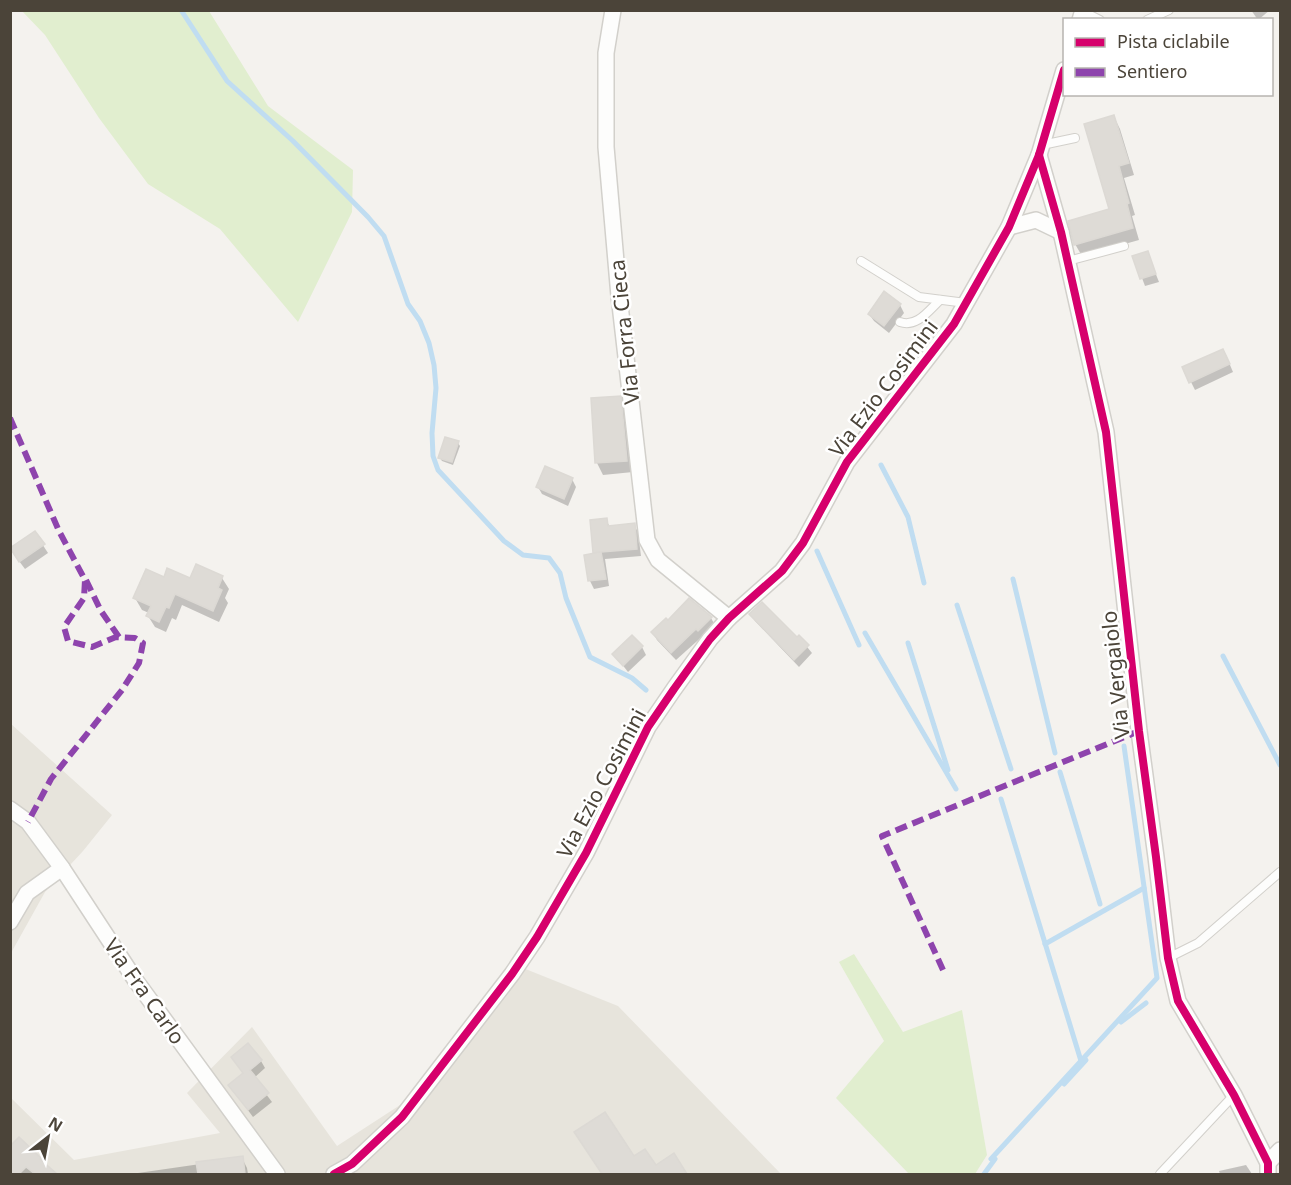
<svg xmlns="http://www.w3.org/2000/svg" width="1291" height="1185" viewBox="0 0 1291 1185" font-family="'Noto Sans',sans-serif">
<rect width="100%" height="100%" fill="#f4f2ee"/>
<g fill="#e7e4dc">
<path d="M11,724L112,815L83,851L45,892L11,953Z"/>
<path d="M513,964L618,1006L781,1174H11L10,1097L74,1160L220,1133L187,1093L252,1027L337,1146L414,1096Z"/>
</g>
<g fill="#e1eecf">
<path d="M22,11H209L268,106L353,170L352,212L298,322L220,229L148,184L99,118L45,35Z"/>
<path d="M854,954L903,1032L962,1010L987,1155L975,1174H909L836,1098L884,1041L839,962Z"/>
</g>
<g fill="#0003">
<path d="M1251,10H1270L1258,20Z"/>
<path d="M1114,117L1120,129L1134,175L1124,178L1135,215L1132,216L1139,240L1082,256L1075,244L1111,210Z"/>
<path d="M1147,252L1159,282L1145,286L1134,257Z"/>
<path d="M900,305L904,313L889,333L874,321L869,314Z"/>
<path d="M1227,358L1233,372L1195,390L1184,368Z"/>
<path d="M620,397L627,409L633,472L603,475L597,463Z"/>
<path d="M458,443L460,446L453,465L442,461L440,458Z"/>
<path d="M572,479L576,487L568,506L542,494L538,487Z"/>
<path d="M606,520L610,527L634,525L638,532L641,556L605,559L609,586L594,589L590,581L586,556L596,554L595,552Z"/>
<path d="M35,533L48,553L25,569L16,557Z"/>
<path d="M222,578L229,589L225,598L228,603L219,622L182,605L176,620L172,618L166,632L155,627L148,616L149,613L142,610L135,598L164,579L190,580Z"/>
<path d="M751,614L797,639L799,637L812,653L799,667L755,621Z"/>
<path d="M711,618L715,625L676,660L657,640L653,633L668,622Z"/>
<path d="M642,647L646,655L628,672L614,654Z"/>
<path d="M233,1058L261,1061L265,1068L254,1078L272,1102L253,1117L230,1086L244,1074Z"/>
<path d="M19,1139L56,1174H10V1149Z"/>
<path d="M584,1146L633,1158L655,1167L673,1155L685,1174H603Z"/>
<path d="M242,1158L247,1168L248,1174H131Z"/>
<path d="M1246,1165L1252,1174H1220L1219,1171Z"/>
</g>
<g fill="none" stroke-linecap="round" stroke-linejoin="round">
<g stroke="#c0ddf1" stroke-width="5">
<path d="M181,10L227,81L293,141L368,217L384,236L408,304L420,321L429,343L434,365L436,388L432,433L433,456L438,470L504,541L523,555L549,558L560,573L566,598L590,657L632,678L646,690"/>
<path d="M881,465L908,517L924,583"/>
<path d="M817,551L859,645"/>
<path d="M1013,579L1055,753"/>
<path d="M957,605L1011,769"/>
<path d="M865,633L956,789"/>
<path d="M908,643L948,770"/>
<path d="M1223,656L1280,765"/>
<path d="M1060,772L1100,904"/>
<path d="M1001,799L1081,1061"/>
<path d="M1045,944L1144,888"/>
<path d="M1121,1022L1146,1003"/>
<path d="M1064,1084L1086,1060"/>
<path d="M991,1159L1157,978L1124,746"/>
<path d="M984,1174L995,1159"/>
</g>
</g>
<g fill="#dedbd6" stroke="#dcd9d4" stroke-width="1.5">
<path d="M1114,115L1129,163L1119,166L1129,203L1127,204L1133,228L1074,245L1068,221L1109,209L1084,124Z"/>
<path d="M1148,251L1156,274L1140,279L1132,256Z"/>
<path d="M884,291L901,304L884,326L868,314Z"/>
<path d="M1223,349L1230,364L1189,383L1182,367Z"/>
<path d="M621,396L627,461L595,463L591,398Z"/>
<path d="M445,437L459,441L452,462L438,458Z"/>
<path d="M545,466L573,478L564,499L536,487Z"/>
<path d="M607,518L608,526L635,523L637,549L601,552L606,579L588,581L584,555L600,552L593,553L590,520Z"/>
<path d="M35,531L45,544L19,562L10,548Z"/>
<path d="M196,564L223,576L218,588L222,590L213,611L175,594L169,608L166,607L159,622L146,616L151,606L133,598L146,569L164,577L167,568L190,578Z"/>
<path d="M689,598L712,617L698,631L696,629L671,653L651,632L666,618L668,620Z"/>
<path d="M762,602L797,637L799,635L809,645L794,660L749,614Z"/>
<path d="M632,635L643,646L623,666L612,654Z"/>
<path d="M248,1043L262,1060L250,1070L269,1093L248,1110L228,1085L243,1073L231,1057Z"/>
<path d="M605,1112L634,1156L645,1149L656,1165L674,1153L687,1174H602L574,1132Z"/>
<path d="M19,1137L41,1158L40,1159L57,1174H35L26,1167L19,1174H10V1146Z"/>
<path d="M243,1156L245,1174H198L196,1162Z"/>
</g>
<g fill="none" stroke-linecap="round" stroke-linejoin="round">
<defs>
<g id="service">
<path d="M1082,11L1100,20"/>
<path d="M1147,20L1169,10"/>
<path d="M1042,145L1075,138"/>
<path d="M861,261L919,297L966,303"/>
<path d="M1068,261L1124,246"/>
<path d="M900,322C917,328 929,310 940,300"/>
<path d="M1168,958L1198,943L1280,872"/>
<path d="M1160,1174L1234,1095"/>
</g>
<g id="minor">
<path d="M613,10L606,53V147L619,296L647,540L658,560L729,618"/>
<path d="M1080,20L1083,10"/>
<path d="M1039,155L1061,232L1106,432L1139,731L1156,857L1168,958L1178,1001L1234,1095L1268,1163V1174"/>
<path d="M1009,227L1036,220L1061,232"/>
<path d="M10,809L28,822L62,868L136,981L277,1174"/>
<path d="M10,922L27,893L62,868"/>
<path d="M1268,1163L1280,1150"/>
<path d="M334,1174L352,1164L402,1117L512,974L537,937L586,853L648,727L674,689L710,639L729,618L782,571L803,543L847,462L954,324L1009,227L1039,155L1064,70"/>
</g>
</defs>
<use href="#service" stroke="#d2d0cb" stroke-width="10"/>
<use href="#minor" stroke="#d2d0cb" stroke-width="18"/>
<use href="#service" stroke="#fdfdfc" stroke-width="8"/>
<use href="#minor" stroke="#fdfdfc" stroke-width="15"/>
<g stroke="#8e44ad" stroke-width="6" stroke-dasharray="12 6" stroke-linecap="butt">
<path d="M10,418L59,531L85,580L84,598L64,627L68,641L92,647L116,637L135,638L143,643L139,663L122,690L51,779L28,822"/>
<path d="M86,580L101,611L119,637"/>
<path d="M943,970L882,836L1139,731"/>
</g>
<defs>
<g id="cycleway">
<path d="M1039,155L1061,232L1106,432L1139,731L1156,857L1168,958L1178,1001L1234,1095L1268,1163V1174"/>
<path d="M334,1174L352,1164L402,1117L512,974L537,937L586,853L648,727L674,689L710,639L729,618L782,571L803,543L847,462L954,324L1009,227L1039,155L1064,70"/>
</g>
</defs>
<use href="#cycleway" stroke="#fff" stroke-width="11"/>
<use href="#cycleway" stroke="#d6006c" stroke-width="8"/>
</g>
<g text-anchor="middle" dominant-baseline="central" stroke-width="5" stroke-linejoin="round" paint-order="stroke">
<g font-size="21" fill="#4b4439" stroke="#fff">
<text transform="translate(624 332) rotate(-96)">Via Forra Cieca</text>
<text transform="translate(883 388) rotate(-53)">Via Ezio Cosimini</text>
<text transform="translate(1115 675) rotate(-96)">Via Vergaiolo</text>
<text transform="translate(601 783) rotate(-62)">Via Ezio Cosimini</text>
<text transform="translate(145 991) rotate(55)">Via Fra Carlo</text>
</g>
</g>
<rect width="1291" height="1185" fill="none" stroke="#4b4439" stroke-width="24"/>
<rect x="1063" y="18" width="210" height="78" fill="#ffffff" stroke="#b7b4b0" stroke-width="1.5"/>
<rect x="1075" y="38" width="30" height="9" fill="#d6006c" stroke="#b7b4b0" stroke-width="1.5"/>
<text x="1117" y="48" font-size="18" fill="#4b4439">Pista ciclabile</text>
<rect x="1075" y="68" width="30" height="9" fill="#8e44ad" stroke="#b7b4b0" stroke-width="1.5"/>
<text x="1117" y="78" font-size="18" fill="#4b4439">Sentiero</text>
<g transform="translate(48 1137) rotate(31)" stroke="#ffffff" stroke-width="4.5" paint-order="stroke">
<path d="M0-4.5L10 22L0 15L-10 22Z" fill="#4b4439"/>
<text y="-9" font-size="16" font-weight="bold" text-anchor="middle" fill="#4b4439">N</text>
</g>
</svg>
